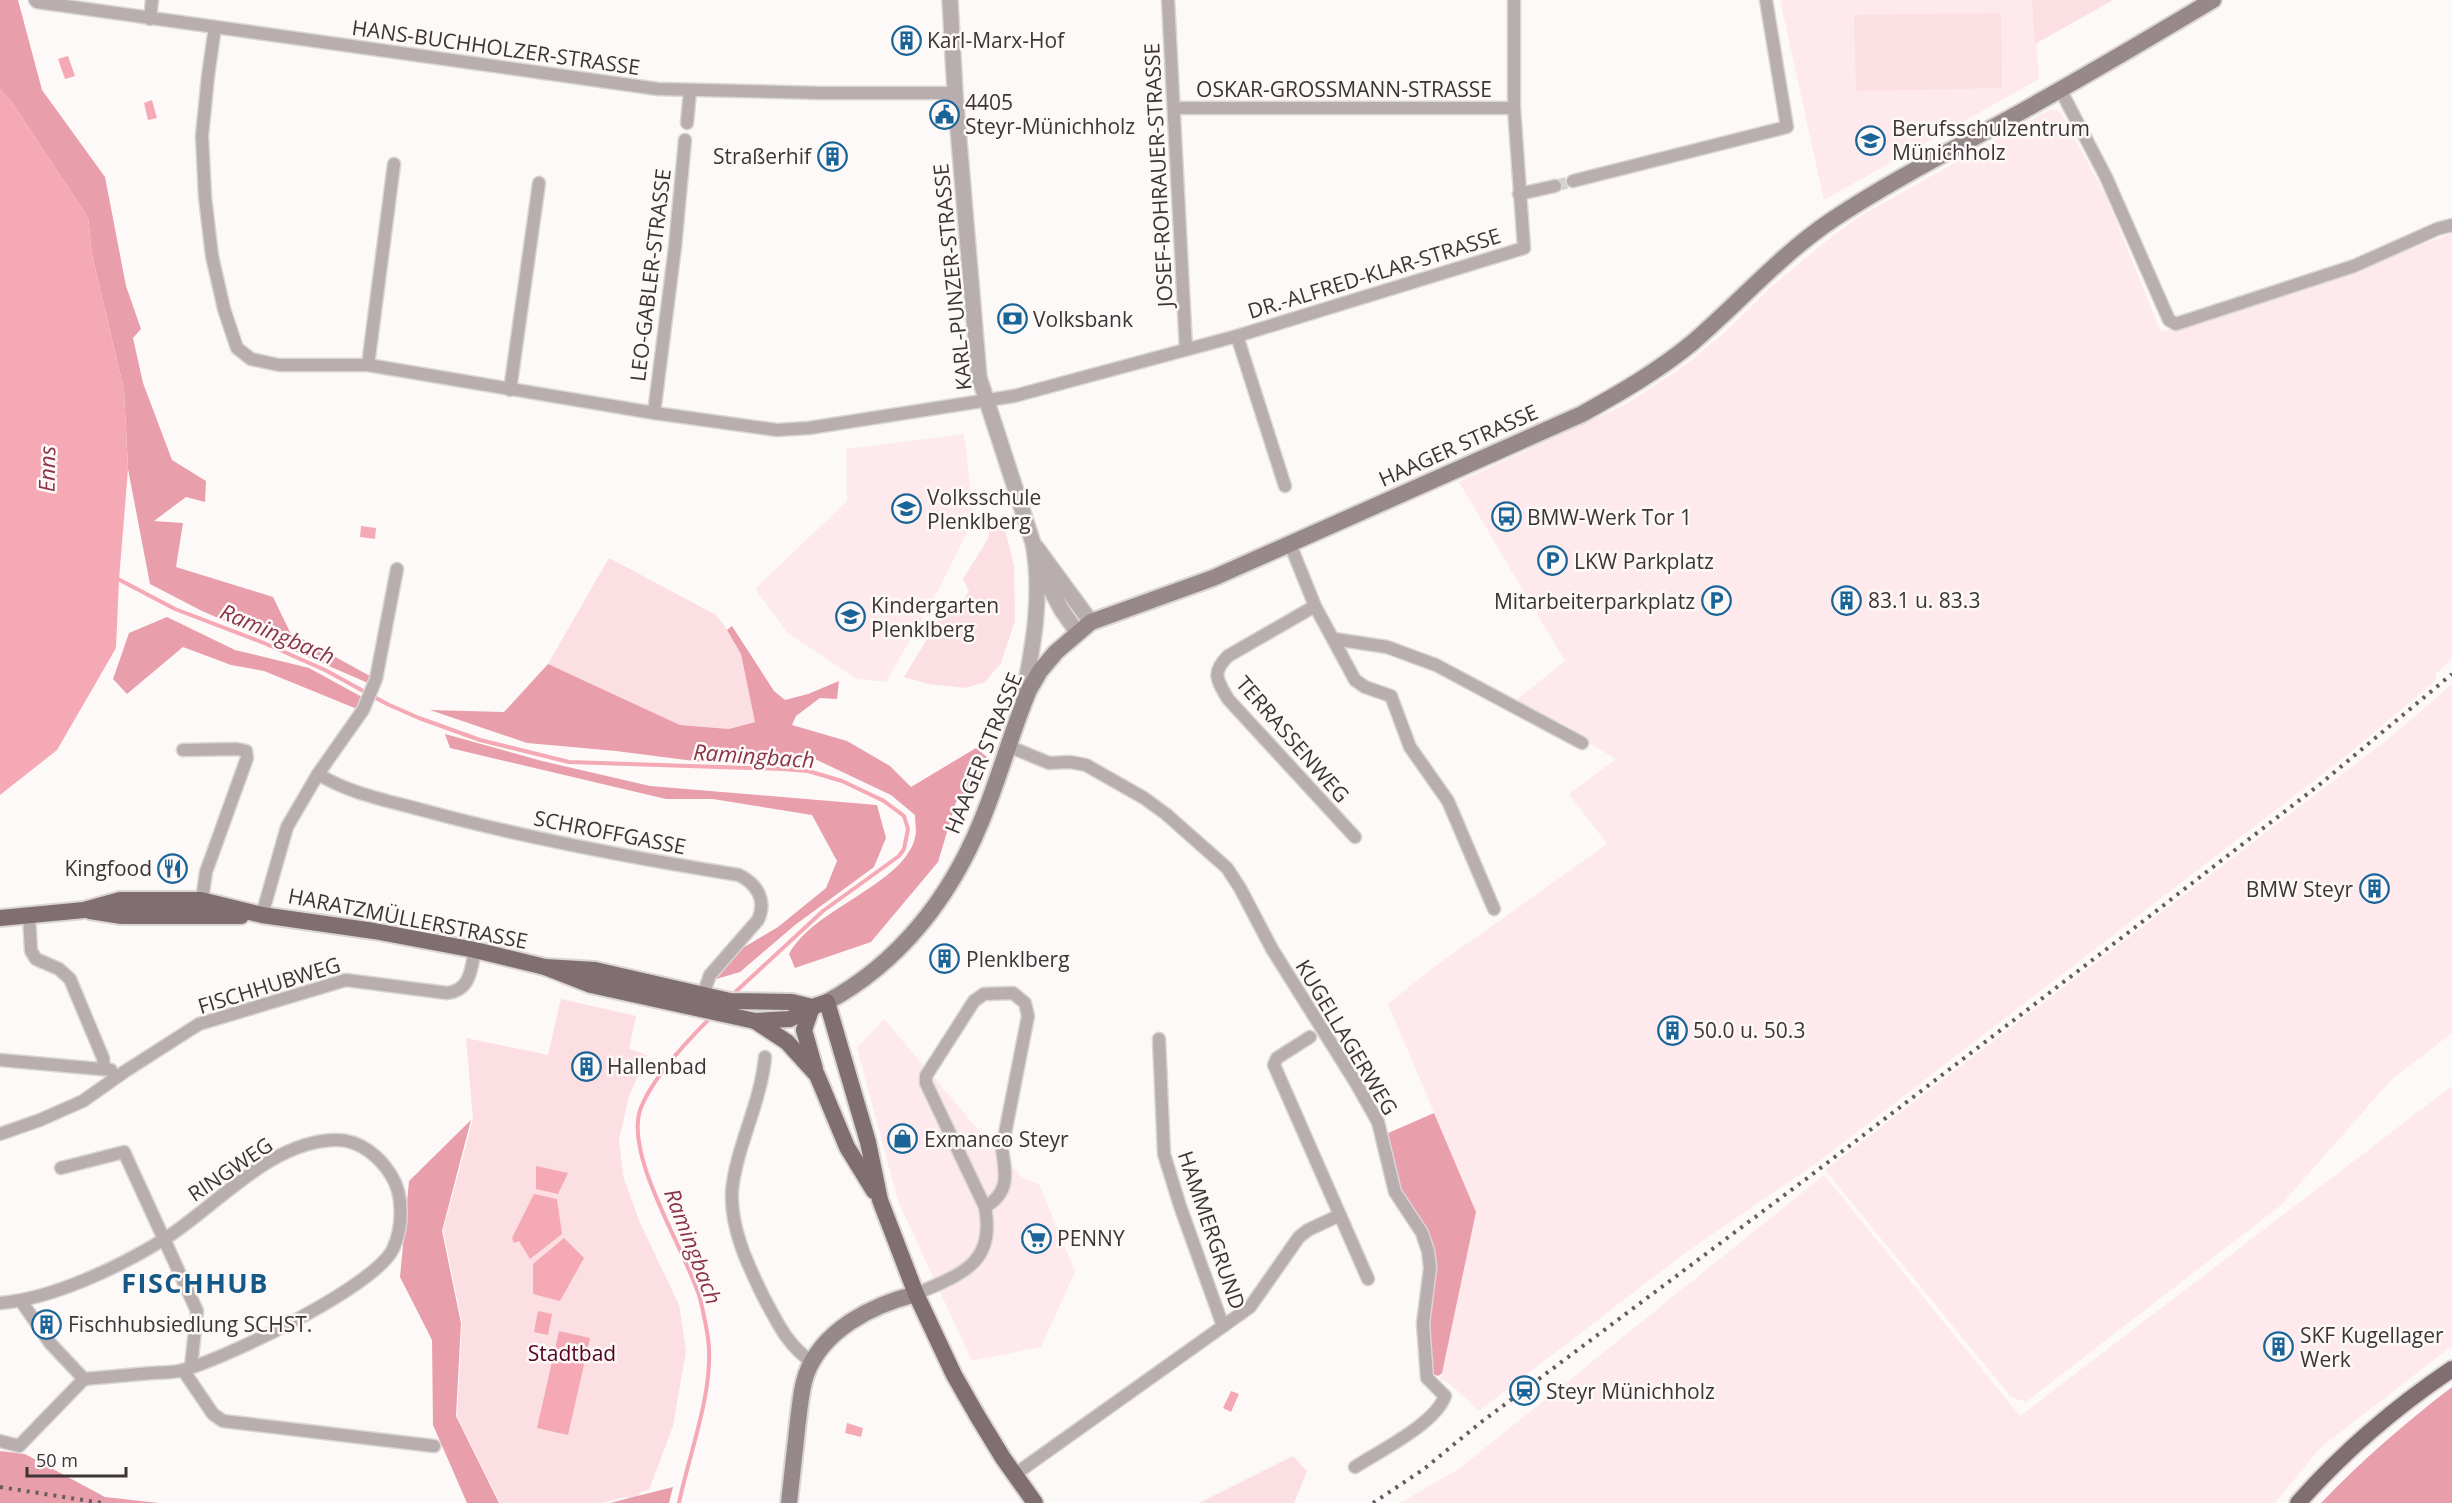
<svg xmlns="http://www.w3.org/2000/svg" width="2452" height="1503" viewBox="0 0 2452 1503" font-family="'Open Sans',sans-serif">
<rect width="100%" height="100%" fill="#fdf9f9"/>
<g fill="#feeaed">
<path d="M1780,0H2033L2039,79L1824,200Z"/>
<path d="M2057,110L2062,115L2107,198L2161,332L2322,283L2452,233V658L2436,674V680L2351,752L1818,1162L1685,1253L1479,1411L1450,1384L1440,1380L1476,1212L1388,1004L1430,970L1607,844L1569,794L1616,759L1516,700L1565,661L1459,482L1626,404L1681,368L1723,334L1773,285L1835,234L1862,215L2047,111Z"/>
<path d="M964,434L974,518L940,587L886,682L857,679L789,634L755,589L847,501L846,449Z"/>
<path d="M2452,684V1033L2392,1079L2281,1205L2026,1402L2011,1397L1825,1170L2392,736Z"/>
<path d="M884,1019L988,1141L1023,1178L1039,1184L1075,1272L1041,1347L972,1361L898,1201L857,1048Z"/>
<path d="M2452,1086V1346L2320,1448L2275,1503H1400L1460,1468L1824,1175L2020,1416Z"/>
</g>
<g fill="#fbdfe3">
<path d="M2032,0H2113L2035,44Z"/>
<path d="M2001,13L2002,88L1856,91L1854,15Z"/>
<path d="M990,518L1002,519L1014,565L1015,621L1001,663L985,682L965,688L929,684L904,677L946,608L956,612L969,591L963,579L988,539Z"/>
<path d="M609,558L716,615L733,637L741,654L755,722L729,729L680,725L548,664Z"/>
<path d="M561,999L636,1016L629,1049L647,1055L629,1096L619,1140L623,1176L640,1223L679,1305L686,1351L673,1426L649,1490L640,1492L638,1501L625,1497L603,1503H500L457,1416L462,1322L443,1230L473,1119L466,1038L548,1055Z"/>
<path d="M1293,1456L1307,1471L1294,1503H1199Z"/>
</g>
<g fill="#e89fab">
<path d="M0,0H18L42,90L105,177L126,286L141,329L133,338L143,383L172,460L206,481L205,502L186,497L154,521L183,523L176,567L273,597L290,632L370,676L368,683L202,611L150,584L128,469L124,390L92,255L88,217L13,104L0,89Z"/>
<path d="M167,617L235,650L309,668L362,697L357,709L264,671L231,665L183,647L127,694L113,679L129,633Z"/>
<path d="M732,626L774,691L785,700L808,694L839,681L837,699L820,698L796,716L792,725L847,741L890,766L911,787L976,748L987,757L982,773L956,802L938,862L871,942L795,968L789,954C814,908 903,885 915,838C917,831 915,822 915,815L891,795L817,760L702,762L616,751L527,743L430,710L504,712L548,664L680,725L729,729L755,722L741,654L727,630Z"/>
<path d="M445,734L542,761L650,786L877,805L886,838L874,867L795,925L740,972L713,980L736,952L778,927L826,888L837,861L812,815L713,799H666L450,748Z"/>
<path d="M1434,1113L1476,1212L1442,1373L1438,1376L1433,1374L1427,1330L1434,1271L1399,1188L1386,1134Z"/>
<path d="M471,1120L442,1231L461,1323L456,1416L499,1503H467L433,1425L432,1340L400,1277L409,1181Z"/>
<path d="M2452,1387V1503H2321C2361,1461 2405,1423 2452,1387Z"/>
<path d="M0,1451L25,1454L105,1497L159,1503H0Z"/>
<path d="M673,1487L669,1503H610Z"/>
</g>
<g fill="#f4a9b5">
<path d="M68,56L75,76L65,79L58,59Z"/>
<path d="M0,89L13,104L88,217L92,255L124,390L128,469L119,580L116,648L57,750L0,795Z"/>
<path d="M152,100L157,118L148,120L144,103Z"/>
<path d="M361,526L376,528L375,539L360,537Z"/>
<path d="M536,1166L568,1173L558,1194L536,1189Z"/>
<path d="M534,1194L557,1199L562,1234L530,1259L519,1241L514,1243L512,1238Z"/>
<path d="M564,1238L584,1258L560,1301L533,1294V1264Z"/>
<path d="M538,1311L552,1314L548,1335L534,1332Z"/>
<path d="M559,1331L590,1338L568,1435L537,1428Z"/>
<path d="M1231,1391L1239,1394L1231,1412L1223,1408Z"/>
<path d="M847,1423L863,1428L861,1437L845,1433Z"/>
</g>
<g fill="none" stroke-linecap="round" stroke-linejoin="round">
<g stroke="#f4a9b5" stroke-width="4">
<path d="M116,578L175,609L264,643L325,670L387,704L419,718L480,740L569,762L783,769L808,771L842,781L884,801L904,816L908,829L904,849L899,856L823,911L731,996"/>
<path d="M679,1503C689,1453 715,1389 708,1338C706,1325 703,1311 700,1298C685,1249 625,1158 640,1110C651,1079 688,1040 711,1017"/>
</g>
<path stroke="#d7d2d2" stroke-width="12" stroke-dasharray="12 6" stroke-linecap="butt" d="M1555,186L1573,181"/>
<defs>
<g id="minor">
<path d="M35,0L37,2L658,89L820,93H955"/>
<path d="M1168,0L1186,349"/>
<path d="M150,19L152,0"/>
<path d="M215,27L208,76L202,136L205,197L212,256L224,309L237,348L251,359L279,365H368L654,413L777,430L809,428L1014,396L1237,336L1524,248L1514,108V0"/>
<path d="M2060,89L2106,177L2169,320L2176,324L2354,266L2437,229L2452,225"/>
<path d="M1174,108H1514"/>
<path d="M687,123L690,91"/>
<path d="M1573,181L1787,127L1766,0"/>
<path d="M1519,194L1555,186"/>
<path d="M1237,336L1285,486"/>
<path d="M368,365L394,164"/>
<path d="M510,390L539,183"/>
<path d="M654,413L675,247L685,140"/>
<path d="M1290,544L1315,606L1355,680L1365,687L1391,696L1410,747L1448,801L1494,909"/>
<path d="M1315,606L1228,656C1211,673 1217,680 1228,699L1355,837"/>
<path d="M1334,639L1387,647L1436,665L1582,743"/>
<path d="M1008,746L1049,763L1070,762L1086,765L1144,798L1166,814L1227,868L1240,888L1272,949L1356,1083L1378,1122L1395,1192L1422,1233L1428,1251L1430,1268L1423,1324L1427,1378L1445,1396C1435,1424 1381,1450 1355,1467"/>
<path d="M183,750L237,749L246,751L247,758L206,872L201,907"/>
<path d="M318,774C350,794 390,801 426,811C529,839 633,858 739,875C757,884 767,900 758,920L710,975L701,1000"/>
<path d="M29,914L31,951L36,959L59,969L70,979L103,1058L104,1068"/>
<path d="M262,915L287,827L318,774L363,710L376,679L397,569"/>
<path d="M1310,1037L1277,1058L1274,1065L1368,1279"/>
<path d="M1159,1039L1164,1154L1180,1206L1223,1326"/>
<path d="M765,1057C761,1103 736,1147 732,1191C730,1228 748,1265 763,1296C777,1322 787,1345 812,1362"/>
<path d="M0,1060L111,1070"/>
<path d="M0,1134L40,1120L83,1101L124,1072L199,1024L346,980L447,993C471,990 471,969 475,950"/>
<path d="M61,1168L124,1152L197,1311L191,1367"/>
<path d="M916,1294C961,1274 996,1264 985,1207L926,1083V1076L974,1001L984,994L1013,993L1025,1003L1028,1016L1002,1149C1006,1175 1010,1192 985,1207"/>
<path d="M0,1303C52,1299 119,1267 163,1240C216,1207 270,1140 337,1140C360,1140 380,1157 391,1175C404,1195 403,1227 393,1249C374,1287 227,1358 183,1370C174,1373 162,1372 152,1373C129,1375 107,1377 84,1379L50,1343L21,1301"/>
<path d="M183,1370L213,1414L223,1421L434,1446"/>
<path d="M0,1441L19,1446L84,1379"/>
<path d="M1014,1475L1250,1307L1299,1237L1308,1230L1340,1215"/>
</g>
<g id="tertiary">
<path d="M950,0L955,93L979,377L1033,543C1043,595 1033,647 1023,698"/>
<path d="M1036,547L1091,622"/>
<path d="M1039,567L1061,609L1077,632"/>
</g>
<g id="secondary">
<path d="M827,1002C899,963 950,898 981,822C999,779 1011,733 1029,690L1040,671L1056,652L1091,622L1213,578L1582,414C1620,393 1658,371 1692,343C1739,303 1780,255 1832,220C1886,184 1944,154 2001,123C2072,84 2143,42 2213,0"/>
<path d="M789,1503C792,1476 795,1448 798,1421C800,1406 801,1389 806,1375C822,1330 872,1305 916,1294"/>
</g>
<g id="primary">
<path d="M90,911L122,916H241"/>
<path d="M0,918L84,910L120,900H201L262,915L374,931L475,950L545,967L591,985L755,1021L790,1019L812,1007"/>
<path d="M545,967L595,970L730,1001L792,1002L812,1007L827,1002L868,1142L880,1200L916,1294L954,1375L978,1417L1003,1458L1035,1503"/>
<path d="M812,1007L804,1030L815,1069"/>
<path d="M755,1021L787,1042L817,1075L847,1147L874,1191"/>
<path d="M2298,1503C2344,1451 2394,1408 2452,1369"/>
</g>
</defs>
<use href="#minor" stroke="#dad6d6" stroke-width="15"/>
<use href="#tertiary" stroke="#dad6d6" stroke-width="18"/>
<use href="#secondary" stroke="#dad6d6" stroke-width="20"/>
<use href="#primary" stroke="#dad6d6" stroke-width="20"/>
<use href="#minor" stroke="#b8aeaf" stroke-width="12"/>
<use href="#tertiary" stroke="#b8aeaf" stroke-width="15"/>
<use href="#secondary" stroke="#97898b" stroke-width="16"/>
<use href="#primary" stroke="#806e71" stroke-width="16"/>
<g stroke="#655d5d" stroke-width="4" stroke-dasharray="3 6" stroke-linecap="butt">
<path d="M0,1487L102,1503"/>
<path d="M1373,1503L1424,1469L1480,1423L1810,1176L2129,932L2319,785L2452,674"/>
</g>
</g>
<defs>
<symbol id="building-ring" viewBox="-11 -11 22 22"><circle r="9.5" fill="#fdf9f9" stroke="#1b6498" stroke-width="1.5"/><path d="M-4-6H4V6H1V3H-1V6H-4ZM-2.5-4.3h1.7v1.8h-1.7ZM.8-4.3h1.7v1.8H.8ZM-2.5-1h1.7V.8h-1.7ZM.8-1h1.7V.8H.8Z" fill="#1b6498"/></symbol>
<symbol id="civic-ring" viewBox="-11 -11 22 22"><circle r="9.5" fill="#fdf9f9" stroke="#1b6498" stroke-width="1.5"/><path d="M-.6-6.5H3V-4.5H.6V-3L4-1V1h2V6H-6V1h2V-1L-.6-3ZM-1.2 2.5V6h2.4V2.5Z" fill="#1b6498"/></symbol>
<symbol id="school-ring" viewBox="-11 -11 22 22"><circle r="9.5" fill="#fdf9f9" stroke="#1b6498" stroke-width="1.5"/><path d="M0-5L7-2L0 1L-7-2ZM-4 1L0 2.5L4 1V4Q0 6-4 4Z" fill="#1b6498"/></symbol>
<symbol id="bank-ring" viewBox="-11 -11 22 22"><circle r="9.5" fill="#fdf9f9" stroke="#1b6498" stroke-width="1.5"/><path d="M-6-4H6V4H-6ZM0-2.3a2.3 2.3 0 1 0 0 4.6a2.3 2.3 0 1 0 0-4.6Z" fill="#1b6498"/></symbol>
<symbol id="bus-ring" viewBox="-11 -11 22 22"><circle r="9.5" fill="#fdf9f9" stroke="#1b6498" stroke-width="1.5"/><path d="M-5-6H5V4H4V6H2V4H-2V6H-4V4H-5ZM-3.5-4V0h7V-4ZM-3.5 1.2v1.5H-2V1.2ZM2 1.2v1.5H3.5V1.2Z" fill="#1b6498"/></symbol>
<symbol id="parking-ring" viewBox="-11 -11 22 22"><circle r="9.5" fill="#fdf9f9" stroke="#1b6498" stroke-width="1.5"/><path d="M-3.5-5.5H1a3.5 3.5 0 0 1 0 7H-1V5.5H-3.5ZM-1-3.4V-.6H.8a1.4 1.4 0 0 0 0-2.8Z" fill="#1b6498"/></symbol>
<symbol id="restaurant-ring" viewBox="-11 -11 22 22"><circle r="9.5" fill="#fdf9f9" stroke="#1b6498" stroke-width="1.5"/><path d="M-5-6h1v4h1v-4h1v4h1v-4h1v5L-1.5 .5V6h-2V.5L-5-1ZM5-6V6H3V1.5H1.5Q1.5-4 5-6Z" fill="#1b6498"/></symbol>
<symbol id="shop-ring" viewBox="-11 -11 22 22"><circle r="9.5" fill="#fdf9f9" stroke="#1b6498" stroke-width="1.5"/><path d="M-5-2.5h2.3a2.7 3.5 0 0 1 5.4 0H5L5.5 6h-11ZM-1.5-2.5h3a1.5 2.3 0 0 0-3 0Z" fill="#1b6498"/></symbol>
<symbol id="supermarket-ring" viewBox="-11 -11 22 22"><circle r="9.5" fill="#fdf9f9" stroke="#1b6498" stroke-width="1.5"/><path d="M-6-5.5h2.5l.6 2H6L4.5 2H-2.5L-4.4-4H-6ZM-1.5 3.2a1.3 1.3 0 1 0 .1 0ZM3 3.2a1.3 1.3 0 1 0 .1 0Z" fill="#1b6498"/></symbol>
<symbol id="station-ring" viewBox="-11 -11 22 22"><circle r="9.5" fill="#fdf9f9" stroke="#1b6498" stroke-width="1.5"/><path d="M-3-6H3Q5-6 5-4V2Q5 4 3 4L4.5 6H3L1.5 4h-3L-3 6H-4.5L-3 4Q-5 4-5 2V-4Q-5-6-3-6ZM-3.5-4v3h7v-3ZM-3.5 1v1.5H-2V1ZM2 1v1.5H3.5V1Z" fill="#1b6498"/></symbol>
</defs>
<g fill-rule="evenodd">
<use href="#building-ring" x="890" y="24" width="33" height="33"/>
<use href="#civic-ring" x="928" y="98" width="33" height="33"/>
<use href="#school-ring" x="1854" y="124" width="33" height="33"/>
<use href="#building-ring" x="816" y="140" width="33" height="33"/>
<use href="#bank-ring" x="996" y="302" width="33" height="33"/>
<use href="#school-ring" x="890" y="492" width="33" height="33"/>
<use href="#bus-ring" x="1490" y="500" width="33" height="33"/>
<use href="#parking-ring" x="1536" y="544" width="33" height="33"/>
<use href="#building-ring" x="1830" y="584" width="33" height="33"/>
<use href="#parking-ring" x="1700" y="584" width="33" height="33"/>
<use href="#school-ring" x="834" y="600" width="33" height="33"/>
<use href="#restaurant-ring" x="156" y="852" width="33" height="33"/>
<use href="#building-ring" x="2358" y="872" width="33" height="33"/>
<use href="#building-ring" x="928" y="942" width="33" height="33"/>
<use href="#building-ring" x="1656" y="1014" width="33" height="33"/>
<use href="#building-ring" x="570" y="1050" width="33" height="33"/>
<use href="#shop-ring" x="886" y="1122" width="33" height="33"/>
<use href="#supermarket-ring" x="1020" y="1222" width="33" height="33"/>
<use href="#building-ring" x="30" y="1308" width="33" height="33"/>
<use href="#building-ring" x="2262" y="1330" width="33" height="33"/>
<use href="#station-ring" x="1508" y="1374" width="33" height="33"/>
</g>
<g text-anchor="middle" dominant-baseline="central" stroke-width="5" stroke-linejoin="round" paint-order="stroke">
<g font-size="21" fill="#3d3435" stroke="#fdf9f9" text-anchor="start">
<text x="927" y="40">Karl-Marx-Hof</text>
<text x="965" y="102">4405<tspan x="965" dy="24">Steyr-Münichholz</tspan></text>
<text x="1892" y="128">Berufsschulzentrum<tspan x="1892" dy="24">Münichholz</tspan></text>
<text x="811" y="156" text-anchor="end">Straßerhif</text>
<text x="1033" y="319">Volksbank</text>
<text x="927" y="497">Volksschule<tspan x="927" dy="24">Plenklberg</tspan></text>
<text x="1527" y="517">BMW-Werk Tor 1</text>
<text x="1574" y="561">LKW Parkplatz</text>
<text x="1868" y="600">83.1 u. 83.3</text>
<text x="1695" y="601" text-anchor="end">Mitarbeiterparkplatz</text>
<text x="871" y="605">Kindergarten<tspan x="871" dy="24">Plenklberg</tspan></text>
<text x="152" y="868" text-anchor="end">Kingfood</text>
<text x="2353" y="889" text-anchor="end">BMW Steyr</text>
<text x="966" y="959">Plenklberg</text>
<text x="1693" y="1030">50.0 u. 50.3</text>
<text x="607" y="1066">Hallenbad</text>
<text x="924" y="1139">Exmanco Steyr</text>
<text x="1057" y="1238">PENNY</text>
<text x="68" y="1324">Fischhubsiedlung SCHST.</text>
<text x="2300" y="1335">SKF Kugellager<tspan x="2300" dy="24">Werk</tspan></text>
<text x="1546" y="1391">Steyr Münichholz</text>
</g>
<g font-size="21" fill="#3d3435" stroke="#fdf9f9">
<text transform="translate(496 47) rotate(8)">HANS-BUCHHOLZER-STRASSE</text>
<text x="1344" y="89">OSKAR-GROSSMANN-STRASSE</text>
<text transform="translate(1158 175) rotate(-93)">JOSEF-ROHRAUER-STRASSE</text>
<text transform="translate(1374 273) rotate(-17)">DR.-ALFRED-KLAR-STRASSE</text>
<text transform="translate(650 275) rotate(-83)">LEO-GABLER-STRASSE</text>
<text transform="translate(952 277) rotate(-96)">KARL-PUNZER-STRASSE</text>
<text transform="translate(1458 445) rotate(-24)">HAAGER STRASSE</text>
<text transform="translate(1293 739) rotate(49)">TERRASSENWEG</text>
<text transform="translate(983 753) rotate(-68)">HAAGER STRASSE</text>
<text transform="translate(610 832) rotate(11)">SCHROFFGASSE</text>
<text transform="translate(408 918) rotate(11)">HARATZMÜLLERSTRASSE</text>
<text transform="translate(269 985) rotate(-17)">FISCHHUBWEG</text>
<text transform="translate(1347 1037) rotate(59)">KUGELLAGERWEG</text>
<text transform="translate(230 1169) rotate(-34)">RINGWEG</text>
<text transform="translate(1212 1230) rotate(71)">HAMMERGRUND</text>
</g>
<g font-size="21" fill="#55001e" stroke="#fdf9f9">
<text x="572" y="1353">Stadtbad</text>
</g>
<g font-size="22" font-style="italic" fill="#8a3448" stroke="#fdf9f9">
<text transform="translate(46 469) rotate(-89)">Enns</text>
<text transform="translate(278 633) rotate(23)">Ramingbach</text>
<text transform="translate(754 755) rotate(4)">Ramingbach</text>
<text transform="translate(694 1246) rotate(69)">Ramingbach</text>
</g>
<g font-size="27" font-weight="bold" letter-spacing="1.5" fill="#155786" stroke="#fdf9f9">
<text x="195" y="1282">FISCHHUB</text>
</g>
</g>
<path d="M27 1467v9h99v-9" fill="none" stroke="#3d3435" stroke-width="3"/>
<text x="36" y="1467" font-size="18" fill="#3d3435" stroke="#fdf9f9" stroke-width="4.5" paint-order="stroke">50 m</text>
</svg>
